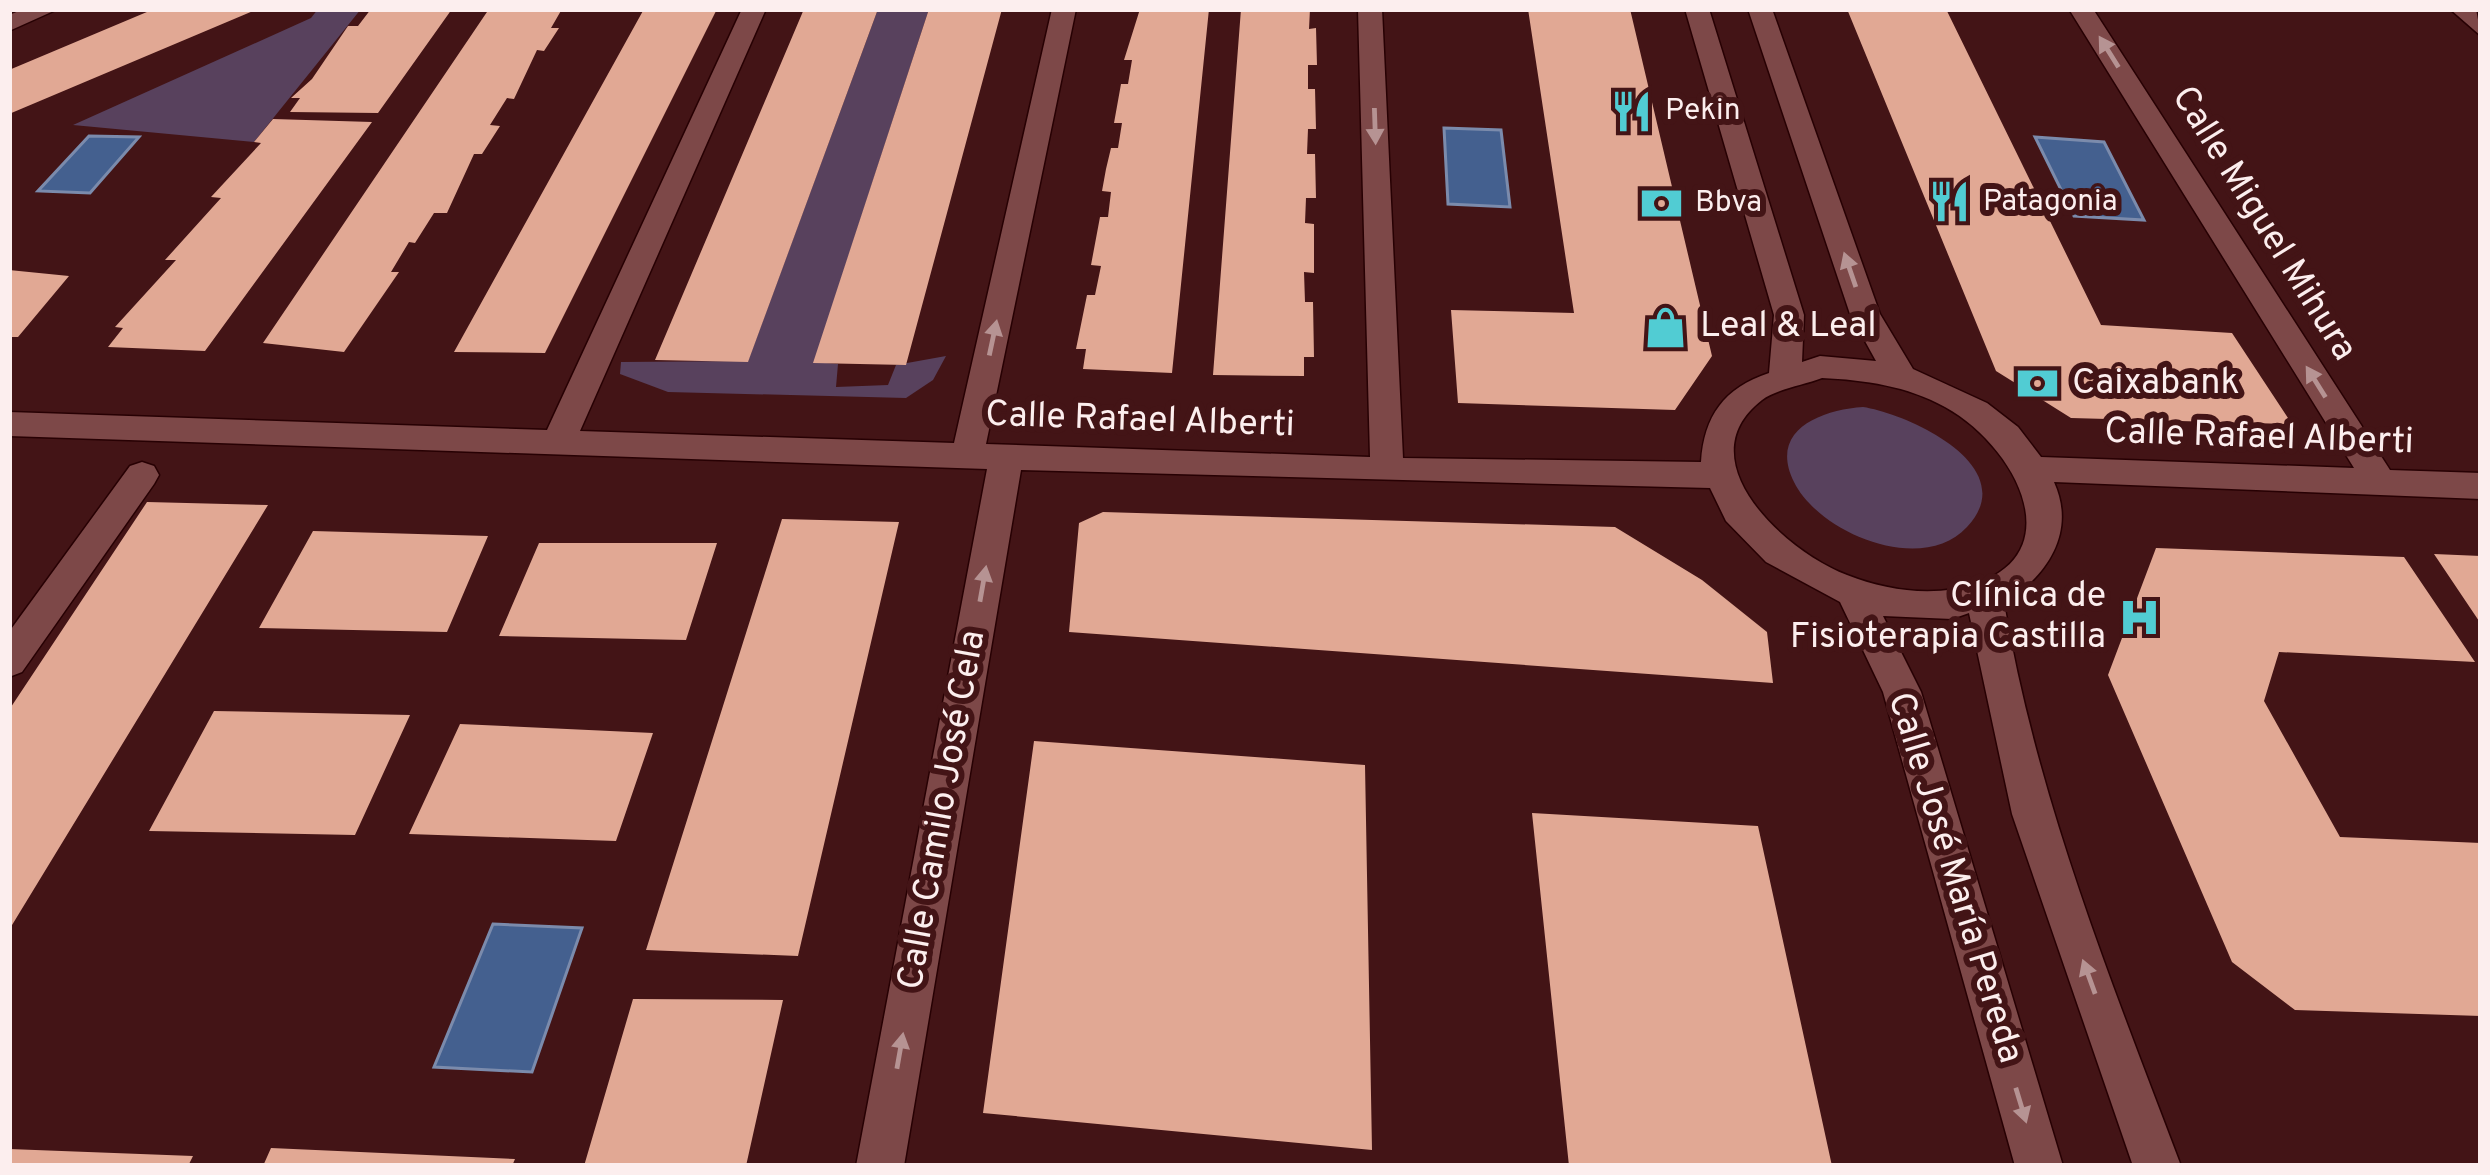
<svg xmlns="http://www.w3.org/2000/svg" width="2490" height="1175" viewBox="0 0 2490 1175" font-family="Overpass,sans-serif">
<rect width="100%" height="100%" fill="#431416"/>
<path fill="#58415d" d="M318 9H361L254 142 73 125 311 18Z
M878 9H929L814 362 838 364 836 387 888 385 896 365 946 356 933 380 906 398 668 392 620 374 621 362 748 361Z
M1863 407C1908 414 2024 466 1967 527 1922 576 1819 533 1794 482 1768 430 1821 410 1863 407Z"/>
<path fill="#44608f" stroke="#7b8bac" stroke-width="3" d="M1444 128 1501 130 1510 207 1448 204Z
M89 136 139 137 90 193 38 191Z
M2035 137 2104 142 2144 220 2074 216Z
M493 924 582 928 532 1072 434 1067Z"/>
<path fill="#e1a894" d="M154 9H258L9 114V70Z
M371 9H452L378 113 290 112 300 98H291L312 79 348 26H358Z
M489 9H562L551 28H559L544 51 537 50 514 99 507 98 490 125 500 126 482 154H474L447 213H434L415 243 409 242 391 272H399L344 352 263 343Z
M644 9H717L545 353 454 352Z
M804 9H878L748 362 655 360Z
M929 9H1002L906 365 813 363Z
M1140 9H1209L1172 373 1083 369 1086 349H1076L1087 295H1095L1101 266 1091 265 1100 217H1108L1111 192 1102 191 1106 169 1111 148H1118L1122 123H1114L1121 84H1128L1132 60H1124Z
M1241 9H1310L1309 29 1316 28 1317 65H1308V89H1315L1316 129H1308L1307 154H1315L1316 198H1306L1305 223 1314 224V273L1304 272 1305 302H1313L1314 357H1304V376L1213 375Z
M1528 9H1630L1712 356 1675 410 1458 403 1451 310 1574 313Z
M1847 9H1946L2101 325 2232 333 2292 424 2071 418 1996 371Z
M273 119 372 122 205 351 108 347 123 328 115 327 176 260H165L221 198 211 197 261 143 254 142Z
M9 270 69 276 18 337H9Z
M147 502 268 505 9 930V710Z
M1103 512 1615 527 1702 580 1767 632 1773 683 1069 632 1079 523Z
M782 519 899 522 798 956 646 950Z
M313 531 488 536 447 632 259 628Z
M539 543H717L686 640 499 636Z
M2156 548 2404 557 2475 662 2279 652 2264 701 2340 837 2481 843V1016L2295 1010 2232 962 2108 675Z
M2434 554 2481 556V624Z
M214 711 410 715 355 835 149 831Z
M460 724 653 733 616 841 409 834Z
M1034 741 1365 765 1372 1150 983 1113Z
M1532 813 1758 826 1832 1166H1569Z
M633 999 783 1000 746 1166H584Z
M271 1148 515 1159 512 1166H263Z
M9 1149 193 1156 188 1166H9Z"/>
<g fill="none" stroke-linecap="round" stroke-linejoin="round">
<defs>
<path id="street" d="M24 9H58L9 31V15Z
M742 9H766L580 431 954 443 1052 9H1076L986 444 1370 457 1358 9H1382L1403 458 1701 462C1704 416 1724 388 1769 373L1774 315 1685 9H1709L1804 315 1802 362 1820 356 1876 361 1850 314 1748 9H1772L1880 314 1913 369 1987 403 2018 427 2041 457 2354 468 2069 9H2093L2390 470 2481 473V499L2054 482C2077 533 2046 577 2004 603 2037 799 2111 981 2181 1166H2133L2012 814 1969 613 1952 619 1883 616 1921 692 2063 1166H2015L1883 692 1840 602 1766 562 1726 521 1710 488 1021 470 904 1166H856L987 469 9 436V412L547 430ZM1822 378C1865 380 1907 386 1945 407 2021 449 2078 567 1954 589 1919 595 1880 588 1847 575 1786 552 1684 460 1762 400 1777 389 1804 385 1822 378Z
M2450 9H2476L2481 36Z
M142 462 154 466 159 475 154 484 22 672 9 677V632L130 466Z"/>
</defs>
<use href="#street" stroke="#270003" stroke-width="3"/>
<use href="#street" fill="#7d4848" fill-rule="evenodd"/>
</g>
<defs><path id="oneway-solid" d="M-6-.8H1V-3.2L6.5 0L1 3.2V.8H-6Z" transform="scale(3)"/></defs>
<g fill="#b69393">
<use href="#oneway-solid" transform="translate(2109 52) rotate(-122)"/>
<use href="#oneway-solid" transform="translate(1375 126) rotate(88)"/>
<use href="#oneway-solid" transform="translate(1850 270) rotate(-109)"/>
<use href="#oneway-solid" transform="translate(993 338) rotate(-78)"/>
<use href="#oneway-solid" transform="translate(2316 382) rotate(-122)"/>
<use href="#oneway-solid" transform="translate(983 584) rotate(-80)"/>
<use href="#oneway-solid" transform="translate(2089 977) rotate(-110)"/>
<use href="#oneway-solid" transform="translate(900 1051) rotate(-80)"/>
<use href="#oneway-solid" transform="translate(2021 1105) rotate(73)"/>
</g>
<defs>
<symbol id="restaurant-bare" viewBox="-9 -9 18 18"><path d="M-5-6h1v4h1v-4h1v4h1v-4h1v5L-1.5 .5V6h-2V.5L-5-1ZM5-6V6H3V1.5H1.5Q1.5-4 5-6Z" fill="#51ccd3" stroke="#431416" stroke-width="2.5" paint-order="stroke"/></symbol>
<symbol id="bank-bare" viewBox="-9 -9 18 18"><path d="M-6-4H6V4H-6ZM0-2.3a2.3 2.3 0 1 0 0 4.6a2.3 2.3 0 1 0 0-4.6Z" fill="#51ccd3" stroke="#431416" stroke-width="2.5" paint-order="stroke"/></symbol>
<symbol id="shop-bare" viewBox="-9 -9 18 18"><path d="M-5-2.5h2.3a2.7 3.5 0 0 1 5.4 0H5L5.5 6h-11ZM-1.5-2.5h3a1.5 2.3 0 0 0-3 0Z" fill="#51ccd3" stroke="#431416" stroke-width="2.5" paint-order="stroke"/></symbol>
<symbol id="hospital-bare" viewBox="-9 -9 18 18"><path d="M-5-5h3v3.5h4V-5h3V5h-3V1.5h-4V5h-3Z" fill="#51ccd3" stroke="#431416" stroke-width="2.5" paint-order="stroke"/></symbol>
</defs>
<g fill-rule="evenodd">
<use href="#restaurant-bare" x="1602" y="82" width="59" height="59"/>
<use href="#restaurant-bare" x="1920" y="172" width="59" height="59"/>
<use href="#bank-bare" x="1632" y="174" width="59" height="59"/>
<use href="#shop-bare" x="1636" y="298" width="59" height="59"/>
<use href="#bank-bare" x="2008" y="354" width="59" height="59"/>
<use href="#hospital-bare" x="2110" y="588" width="59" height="59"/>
</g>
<g text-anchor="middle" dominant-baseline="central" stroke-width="12" stroke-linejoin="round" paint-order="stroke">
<g font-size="30" fill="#fceeee" stroke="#431416" text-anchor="start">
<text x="1665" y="111">Pekin</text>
<text x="1983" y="202">Patagonia</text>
<text x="1695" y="203">Bbva</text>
</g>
<g font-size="36" fill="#fceeee" stroke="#431416">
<text transform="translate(2263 224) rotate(58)">Calle Miguel Mihura</text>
<text transform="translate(1140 421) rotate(2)">Calle Rafael Alberti</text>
<text transform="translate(2259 438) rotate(2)">Calle Rafael Alberti</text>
<text transform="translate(943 810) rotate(-80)">Calle Camilo José Cela</text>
<text transform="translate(1954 878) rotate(73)">Calle José María Pereda</text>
</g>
<g font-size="36" fill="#fceeee" stroke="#431416" text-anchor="start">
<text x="1700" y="327">Leal &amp; Leal</text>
<text x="2072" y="384">Caixabank</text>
<text x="2106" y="597" text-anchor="end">Clínica de<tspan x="2106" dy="41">Fisioterapia Castilla</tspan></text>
</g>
</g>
<rect width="2490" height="1175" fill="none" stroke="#fceeee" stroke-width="24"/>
</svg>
